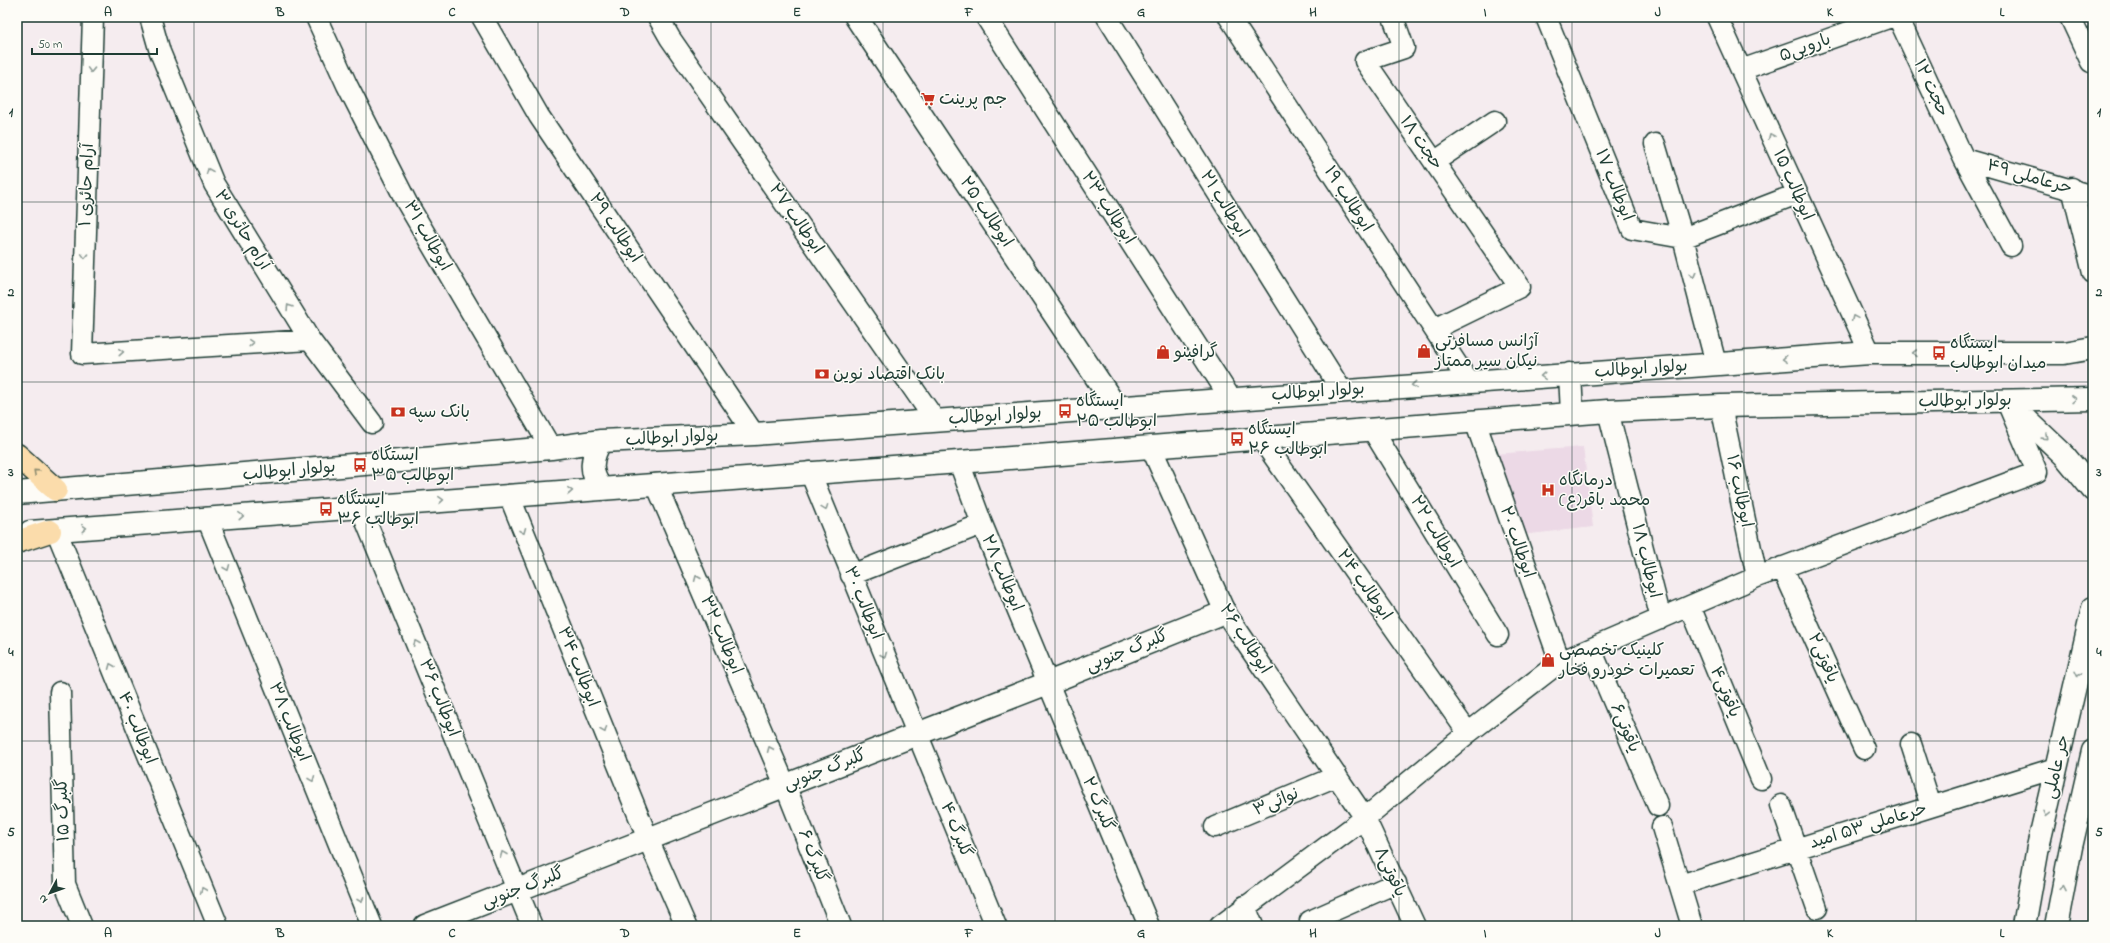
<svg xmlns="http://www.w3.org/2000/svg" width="2110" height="943" viewBox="0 0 2110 943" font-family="'Indie Flower','Playpen Sans Arabic',sans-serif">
<rect width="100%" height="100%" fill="#f5ecef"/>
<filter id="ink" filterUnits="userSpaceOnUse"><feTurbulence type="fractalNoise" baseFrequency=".025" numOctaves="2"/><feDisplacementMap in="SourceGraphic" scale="8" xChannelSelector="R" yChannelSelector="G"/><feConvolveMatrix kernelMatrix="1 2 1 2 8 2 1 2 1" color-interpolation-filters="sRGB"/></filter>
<g filter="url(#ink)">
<path fill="#ecd9e6" d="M1583 447 1593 527 1521 535 1495 454Z"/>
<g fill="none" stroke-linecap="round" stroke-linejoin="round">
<defs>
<path id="street" d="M93 17 82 354 310 340
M150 17 160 52 214 184 310 340 372 423
M316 17 347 85 407 203 551 448
M482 17 539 116 754 434
M658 17 670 38 935 420
M986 17 1231 399
M1107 17 1342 391
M1229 17 1468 381
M1393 17 1404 48 1365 61 1520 287 1434 329
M1546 17 1632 229 1683 238
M1717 17 1870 353
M1898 17 1964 159 2011 246
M2070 17 2091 62
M1741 70 1891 17
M1655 144 1683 238 1716 364
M1964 159 2093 196
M1434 162 1495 121
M2072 188 2093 273
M1683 238 1797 194
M1721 406 1757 577
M1608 411 1661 619
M1475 421 1560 662
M1372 429 1498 635
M1260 437 1468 733
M1151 447 1225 612 1365 818 1415 926
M959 462 982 524 1149 926
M810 472 996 926
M656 484 785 785 841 926
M509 495 648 839 686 926
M360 507 532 926
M207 518 372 926
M56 530 218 926
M1782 567 1864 749
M851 575 982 524
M1690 606 1761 779
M1591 649 1658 806
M60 692 65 884 82 926
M1911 744 1931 806
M1781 805 1817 908
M1215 827 1337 776
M1662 827 1692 926
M1680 885 2049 770H2056
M1245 906 1253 926
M1310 921 1396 883
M1220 926 1365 818 1468 733 1560 662 1757 577 2037 472 2007 402"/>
<path id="secondary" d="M856 17 1116 407
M1570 374 1572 413
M2007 401 2064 455 2093 490
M601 441C591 458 589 472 601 488
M17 493 400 461 551 448 601 441 754 434 1870 353H2064L2093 348
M30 532 959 462 1608 411 1721 406 2093 399
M425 926 1048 683 1225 612
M2024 926 2038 847 2093 608
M2056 926 2071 847 2093 751"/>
<path id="primary" d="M17 455 56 490
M17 542 50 531"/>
</defs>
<use href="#street" stroke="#1f3d34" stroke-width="23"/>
<use href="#secondary" stroke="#1f3d34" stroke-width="25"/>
<use href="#primary" stroke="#1f3d34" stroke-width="25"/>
<use href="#street" stroke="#fdfcf7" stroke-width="20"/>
<use href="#secondary" stroke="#fdfcf7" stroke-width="22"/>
<use href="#primary" stroke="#fbdcab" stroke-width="22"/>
</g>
<defs><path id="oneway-chevron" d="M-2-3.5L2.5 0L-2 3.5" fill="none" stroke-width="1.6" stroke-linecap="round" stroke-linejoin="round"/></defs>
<g stroke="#8e9c96">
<use href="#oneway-chevron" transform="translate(91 70) rotate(92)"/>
<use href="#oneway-chevron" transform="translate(1771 136) rotate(-114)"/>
<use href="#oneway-chevron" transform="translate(209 171) rotate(-112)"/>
<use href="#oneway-chevron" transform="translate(85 256) rotate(92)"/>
<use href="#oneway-chevron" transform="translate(1693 275) rotate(75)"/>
<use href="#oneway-chevron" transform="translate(289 307) rotate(-122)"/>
<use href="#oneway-chevron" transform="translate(1854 318) rotate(-114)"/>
<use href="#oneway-chevron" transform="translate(251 343) rotate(-4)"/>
<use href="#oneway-chevron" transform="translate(121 352) rotate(-4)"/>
<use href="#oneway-chevron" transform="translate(1915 353) rotate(-180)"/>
<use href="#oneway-chevron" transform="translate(1785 359) rotate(176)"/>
<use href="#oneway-chevron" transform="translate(1543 376) rotate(176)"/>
<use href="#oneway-chevron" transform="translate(1414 385) rotate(176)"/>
<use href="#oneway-chevron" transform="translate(2074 399) rotate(-1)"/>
<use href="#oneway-chevron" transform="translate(2045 437) rotate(44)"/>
<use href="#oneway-chevron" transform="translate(570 491) rotate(-4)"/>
<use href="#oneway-chevron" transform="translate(441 500) rotate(-4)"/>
<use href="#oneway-chevron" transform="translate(825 508) rotate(69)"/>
<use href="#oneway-chevron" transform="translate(241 516) rotate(-4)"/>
<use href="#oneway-chevron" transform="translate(84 528) rotate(-4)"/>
<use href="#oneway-chevron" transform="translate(523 531) rotate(68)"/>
<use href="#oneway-chevron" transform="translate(227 568) rotate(68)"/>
<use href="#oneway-chevron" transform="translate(697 578) rotate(-113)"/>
<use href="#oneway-chevron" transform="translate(416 643) rotate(-112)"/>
<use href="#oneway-chevron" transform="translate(884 655) rotate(68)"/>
<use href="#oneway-chevron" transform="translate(111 666) rotate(-112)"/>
<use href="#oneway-chevron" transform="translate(2078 674) rotate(103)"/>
<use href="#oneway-chevron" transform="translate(604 730) rotate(68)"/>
<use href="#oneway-chevron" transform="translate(770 749) rotate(-113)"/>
<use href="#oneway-chevron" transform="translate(312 779) rotate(68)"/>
<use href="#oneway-chevron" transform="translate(2046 814) rotate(103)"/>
<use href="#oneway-chevron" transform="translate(503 854) rotate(-112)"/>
<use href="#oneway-chevron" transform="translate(2063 888) rotate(-79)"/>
<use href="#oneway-chevron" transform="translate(203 890) rotate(-112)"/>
<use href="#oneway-chevron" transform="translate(361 900) rotate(68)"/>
</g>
<use stroke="#8d8c70" href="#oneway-chevron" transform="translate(36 472) rotate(-138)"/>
</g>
<path fill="none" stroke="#1f3d34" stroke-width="1" stroke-opacity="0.55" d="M194 17V926M366 17V926M538 17V926M711 17V926M883 17V926M1055 17V926M1227 17V926M1399 17V926M1572 17V926M1744 17V926M1916 17V926M17 202H2093M17 382H2093M17 561H2093M17 741H2093"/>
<defs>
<symbol id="supermarket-bare" viewBox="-9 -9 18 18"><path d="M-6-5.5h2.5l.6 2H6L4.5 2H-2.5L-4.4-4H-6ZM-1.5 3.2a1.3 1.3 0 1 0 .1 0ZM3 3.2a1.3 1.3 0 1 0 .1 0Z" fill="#c8321e" stroke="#fdfcf7" stroke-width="2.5" paint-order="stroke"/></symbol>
<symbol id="shop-bare" viewBox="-9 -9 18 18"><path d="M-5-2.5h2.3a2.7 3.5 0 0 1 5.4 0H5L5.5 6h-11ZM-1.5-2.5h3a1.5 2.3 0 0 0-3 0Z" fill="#c8321e" stroke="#fdfcf7" stroke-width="2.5" paint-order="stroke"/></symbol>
<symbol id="bus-bare" viewBox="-9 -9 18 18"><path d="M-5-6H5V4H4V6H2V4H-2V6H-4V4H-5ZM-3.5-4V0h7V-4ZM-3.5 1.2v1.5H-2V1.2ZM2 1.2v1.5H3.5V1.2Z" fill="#c8321e" stroke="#fdfcf7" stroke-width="2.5" paint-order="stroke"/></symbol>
<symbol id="bank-bare" viewBox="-9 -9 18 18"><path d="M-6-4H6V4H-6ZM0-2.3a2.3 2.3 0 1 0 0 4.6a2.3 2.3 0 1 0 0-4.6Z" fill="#c8321e" stroke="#fdfcf7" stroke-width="2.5" paint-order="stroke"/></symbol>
<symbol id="hospital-bare" viewBox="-9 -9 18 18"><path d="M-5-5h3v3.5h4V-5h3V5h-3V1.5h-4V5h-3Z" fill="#c8321e" stroke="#fdfcf7" stroke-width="2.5" paint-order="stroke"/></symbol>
</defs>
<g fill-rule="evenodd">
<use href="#supermarket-bare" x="918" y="89" width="20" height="20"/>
<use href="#shop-bare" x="1414" y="341" width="20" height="20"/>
<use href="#shop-bare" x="1153" y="342" width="20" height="20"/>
<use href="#bus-bare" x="1929" y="343" width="20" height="20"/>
<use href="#bank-bare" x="812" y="364" width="20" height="20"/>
<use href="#bus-bare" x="1055" y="401" width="20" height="20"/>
<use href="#bank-bare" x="388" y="402" width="20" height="20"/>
<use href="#bus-bare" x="1227" y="429" width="20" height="20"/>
<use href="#bus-bare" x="350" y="455" width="20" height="20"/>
<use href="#hospital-bare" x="1538" y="480" width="20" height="20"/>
<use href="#bus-bare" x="316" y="499" width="20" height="20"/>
<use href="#shop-bare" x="1538" y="650" width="20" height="20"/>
</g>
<g text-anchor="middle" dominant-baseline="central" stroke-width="3" stroke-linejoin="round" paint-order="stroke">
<g font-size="17" fill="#1f3d34" stroke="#fdfcf7">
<text transform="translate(1805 48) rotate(-20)">بارویی۵</text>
<text transform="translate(1931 88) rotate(65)">حجت ۱۲</text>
<text transform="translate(1421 143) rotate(55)">حجت ۱۸</text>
<text transform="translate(2029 177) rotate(16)">حرعاملی ۴۹</text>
<text transform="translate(87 185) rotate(-88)">آرام حائری ۱</text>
<text transform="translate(1614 185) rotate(68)">ابوطالب ۱۷</text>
<text transform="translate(1793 185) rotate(66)">ابوطالب ۱۵</text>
<text transform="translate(1348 199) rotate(57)">ابوطالب ۱۹</text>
<text transform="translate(1224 204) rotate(58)">ابوطالب ۲۱</text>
<text transform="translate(1108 208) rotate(57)">ابوطالب ۲۳</text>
<text transform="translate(986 212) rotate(56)">ابوطالب ۲۵</text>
<text transform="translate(796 219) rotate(55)">ابوطالب ۲۷</text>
<text transform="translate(615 228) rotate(56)">ابوطالب ۲۹</text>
<text transform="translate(242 230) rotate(58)">آرام حائری ۳</text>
<text transform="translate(427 236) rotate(60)">ابوطالب ۳۱</text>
<text transform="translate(1641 369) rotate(-4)">بولوار ابوطالب</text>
<text transform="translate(1318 392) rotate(-4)">بولوار ابوطالب</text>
<text transform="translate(1965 401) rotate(-1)">بولوار ابوطالب</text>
<text transform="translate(995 416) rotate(-4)">بولوار ابوطالب</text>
<text transform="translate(672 438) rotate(-3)">بولوار ابوطالب</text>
<text transform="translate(289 471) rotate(-5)">بولوار ابوطالب</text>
<text transform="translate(1739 491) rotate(78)">ابوطالب ۱۶</text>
<text transform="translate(1435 532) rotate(59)">ابوطالب ۲۲</text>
<text transform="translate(1517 542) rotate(71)">ابوطالب ۲۰</text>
<text transform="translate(1646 561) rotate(76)">ابوطالب ۱۸</text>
<text transform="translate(1002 573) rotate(67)">ابوطالب ۲۸</text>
<text transform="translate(1364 585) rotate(55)">ابوطالب ۲۴</text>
<text transform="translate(863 603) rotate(68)">ابوطالب ۳۰</text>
<text transform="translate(721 635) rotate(67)">ابوطالب ۳۲</text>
<text transform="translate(1245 639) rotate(57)">ابوطالب ۲۶</text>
<text transform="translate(1127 651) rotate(-22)">گلبرگ جنوبی</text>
<text transform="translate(1823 658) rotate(66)">یاقوتی۲</text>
<text transform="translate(578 667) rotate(68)">ابوطالب ۳۴</text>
<text transform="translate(1725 692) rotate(67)">یاقوتی۴</text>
<text transform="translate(439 698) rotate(68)">ابوطالب ۳۶</text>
<text transform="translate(289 722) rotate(68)">ابوطالب ۳۸</text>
<text transform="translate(137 728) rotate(68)">ابوطالب ۴۰</text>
<text transform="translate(1625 728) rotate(67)">یاقوتی۶</text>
<text transform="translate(2057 767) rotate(-77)">حر عاملی</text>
<text transform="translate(825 770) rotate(-21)">گلبرگ جنوبی</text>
<text transform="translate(1276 802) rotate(-23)">نوائی۳</text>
<text transform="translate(1098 804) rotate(67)">گلبرگ ۲</text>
<text transform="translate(63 810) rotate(-92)">گلبرگ ۱۵</text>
<text transform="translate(1868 826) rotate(-17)">حرعاملی ۵۳ امید</text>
<text transform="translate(956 830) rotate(68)">گلبرگ ۴</text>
<text transform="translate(813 856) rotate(69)">گلبرگ ۶</text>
<text transform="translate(1390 872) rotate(65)">یاقوتی۸</text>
<text transform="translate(523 888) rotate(-21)">گلبرگ جنوبی</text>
</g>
<g font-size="17" fill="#1f3d34" stroke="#fdfcf7" text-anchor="start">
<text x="939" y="99">جم پرینت</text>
<text x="1435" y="341">آژانس مسافرتی<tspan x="1435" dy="20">نیکان سیر ممتاز</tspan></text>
<text x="1950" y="343">ایستگاه<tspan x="1950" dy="20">میدان ابوطالب</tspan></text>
<text x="1174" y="352">گرافینو</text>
<text x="833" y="374">بانک اقتصاد نوین</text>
<text x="1076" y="401">ایستگاه<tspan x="1076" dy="20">ابوطالب ۲۵</tspan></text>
<text x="409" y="412">بانک سپه</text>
<text x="1248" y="429">ایستگاه<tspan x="1248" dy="20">ابوطالب ۲۶</tspan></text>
<text x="371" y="455">ایستگاه<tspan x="371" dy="20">ابوطالب ۳۵</tspan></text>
<text x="1559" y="480">درمانگاه<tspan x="1559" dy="20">محمد باقر(ع)</tspan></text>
<text x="337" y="499">ایستگاه<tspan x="337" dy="20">ابوطالب ۳۶</tspan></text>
<text x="1559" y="650">کلینیک تخصصی<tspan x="1559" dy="20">تعمیرات خودرو فخار</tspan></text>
</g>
</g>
<rect width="2110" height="943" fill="none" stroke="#fdfcf7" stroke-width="44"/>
<g transform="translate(50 893) rotate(229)" stroke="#fdfcf7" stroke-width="3" paint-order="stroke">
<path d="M0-3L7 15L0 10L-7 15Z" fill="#1f3d34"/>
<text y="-6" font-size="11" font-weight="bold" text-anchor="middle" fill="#1f3d34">N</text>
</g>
<path d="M32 48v6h125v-6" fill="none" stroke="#1f3d34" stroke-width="2"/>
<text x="38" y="48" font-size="12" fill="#1f3d34" stroke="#fdfcf7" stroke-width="3" paint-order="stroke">50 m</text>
<rect x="22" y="22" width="2066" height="899" fill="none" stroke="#1f3d34" stroke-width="1.5"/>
<g font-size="13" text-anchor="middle" font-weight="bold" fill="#1f3d34">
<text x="108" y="16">A</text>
<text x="280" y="16">B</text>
<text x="452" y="16">C</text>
<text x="625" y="16">D</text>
<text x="797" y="16">E</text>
<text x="969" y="16">F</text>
<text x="1141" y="16">G</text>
<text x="1313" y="16">H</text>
<text x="1485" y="16">I</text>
<text x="1658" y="16">J</text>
<text x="1830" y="16">K</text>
<text x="2002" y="16">L</text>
<text x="11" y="116">1</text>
<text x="2099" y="116">1</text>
<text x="11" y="296">2</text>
<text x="2099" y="296">2</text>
<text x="11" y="476">3</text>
<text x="2099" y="476">3</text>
<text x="11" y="656">4</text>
<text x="2099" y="656">4</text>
<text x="11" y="836">5</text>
<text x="2099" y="836">5</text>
<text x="108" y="937">A</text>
<text x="280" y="937">B</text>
<text x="452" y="937">C</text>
<text x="625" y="937">D</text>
<text x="797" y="937">E</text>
<text x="969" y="937">F</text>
<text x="1141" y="937">G</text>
<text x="1313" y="937">H</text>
<text x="1485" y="937">I</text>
<text x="1658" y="937">J</text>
<text x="1830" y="937">K</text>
<text x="2002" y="937">L</text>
</g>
</svg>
